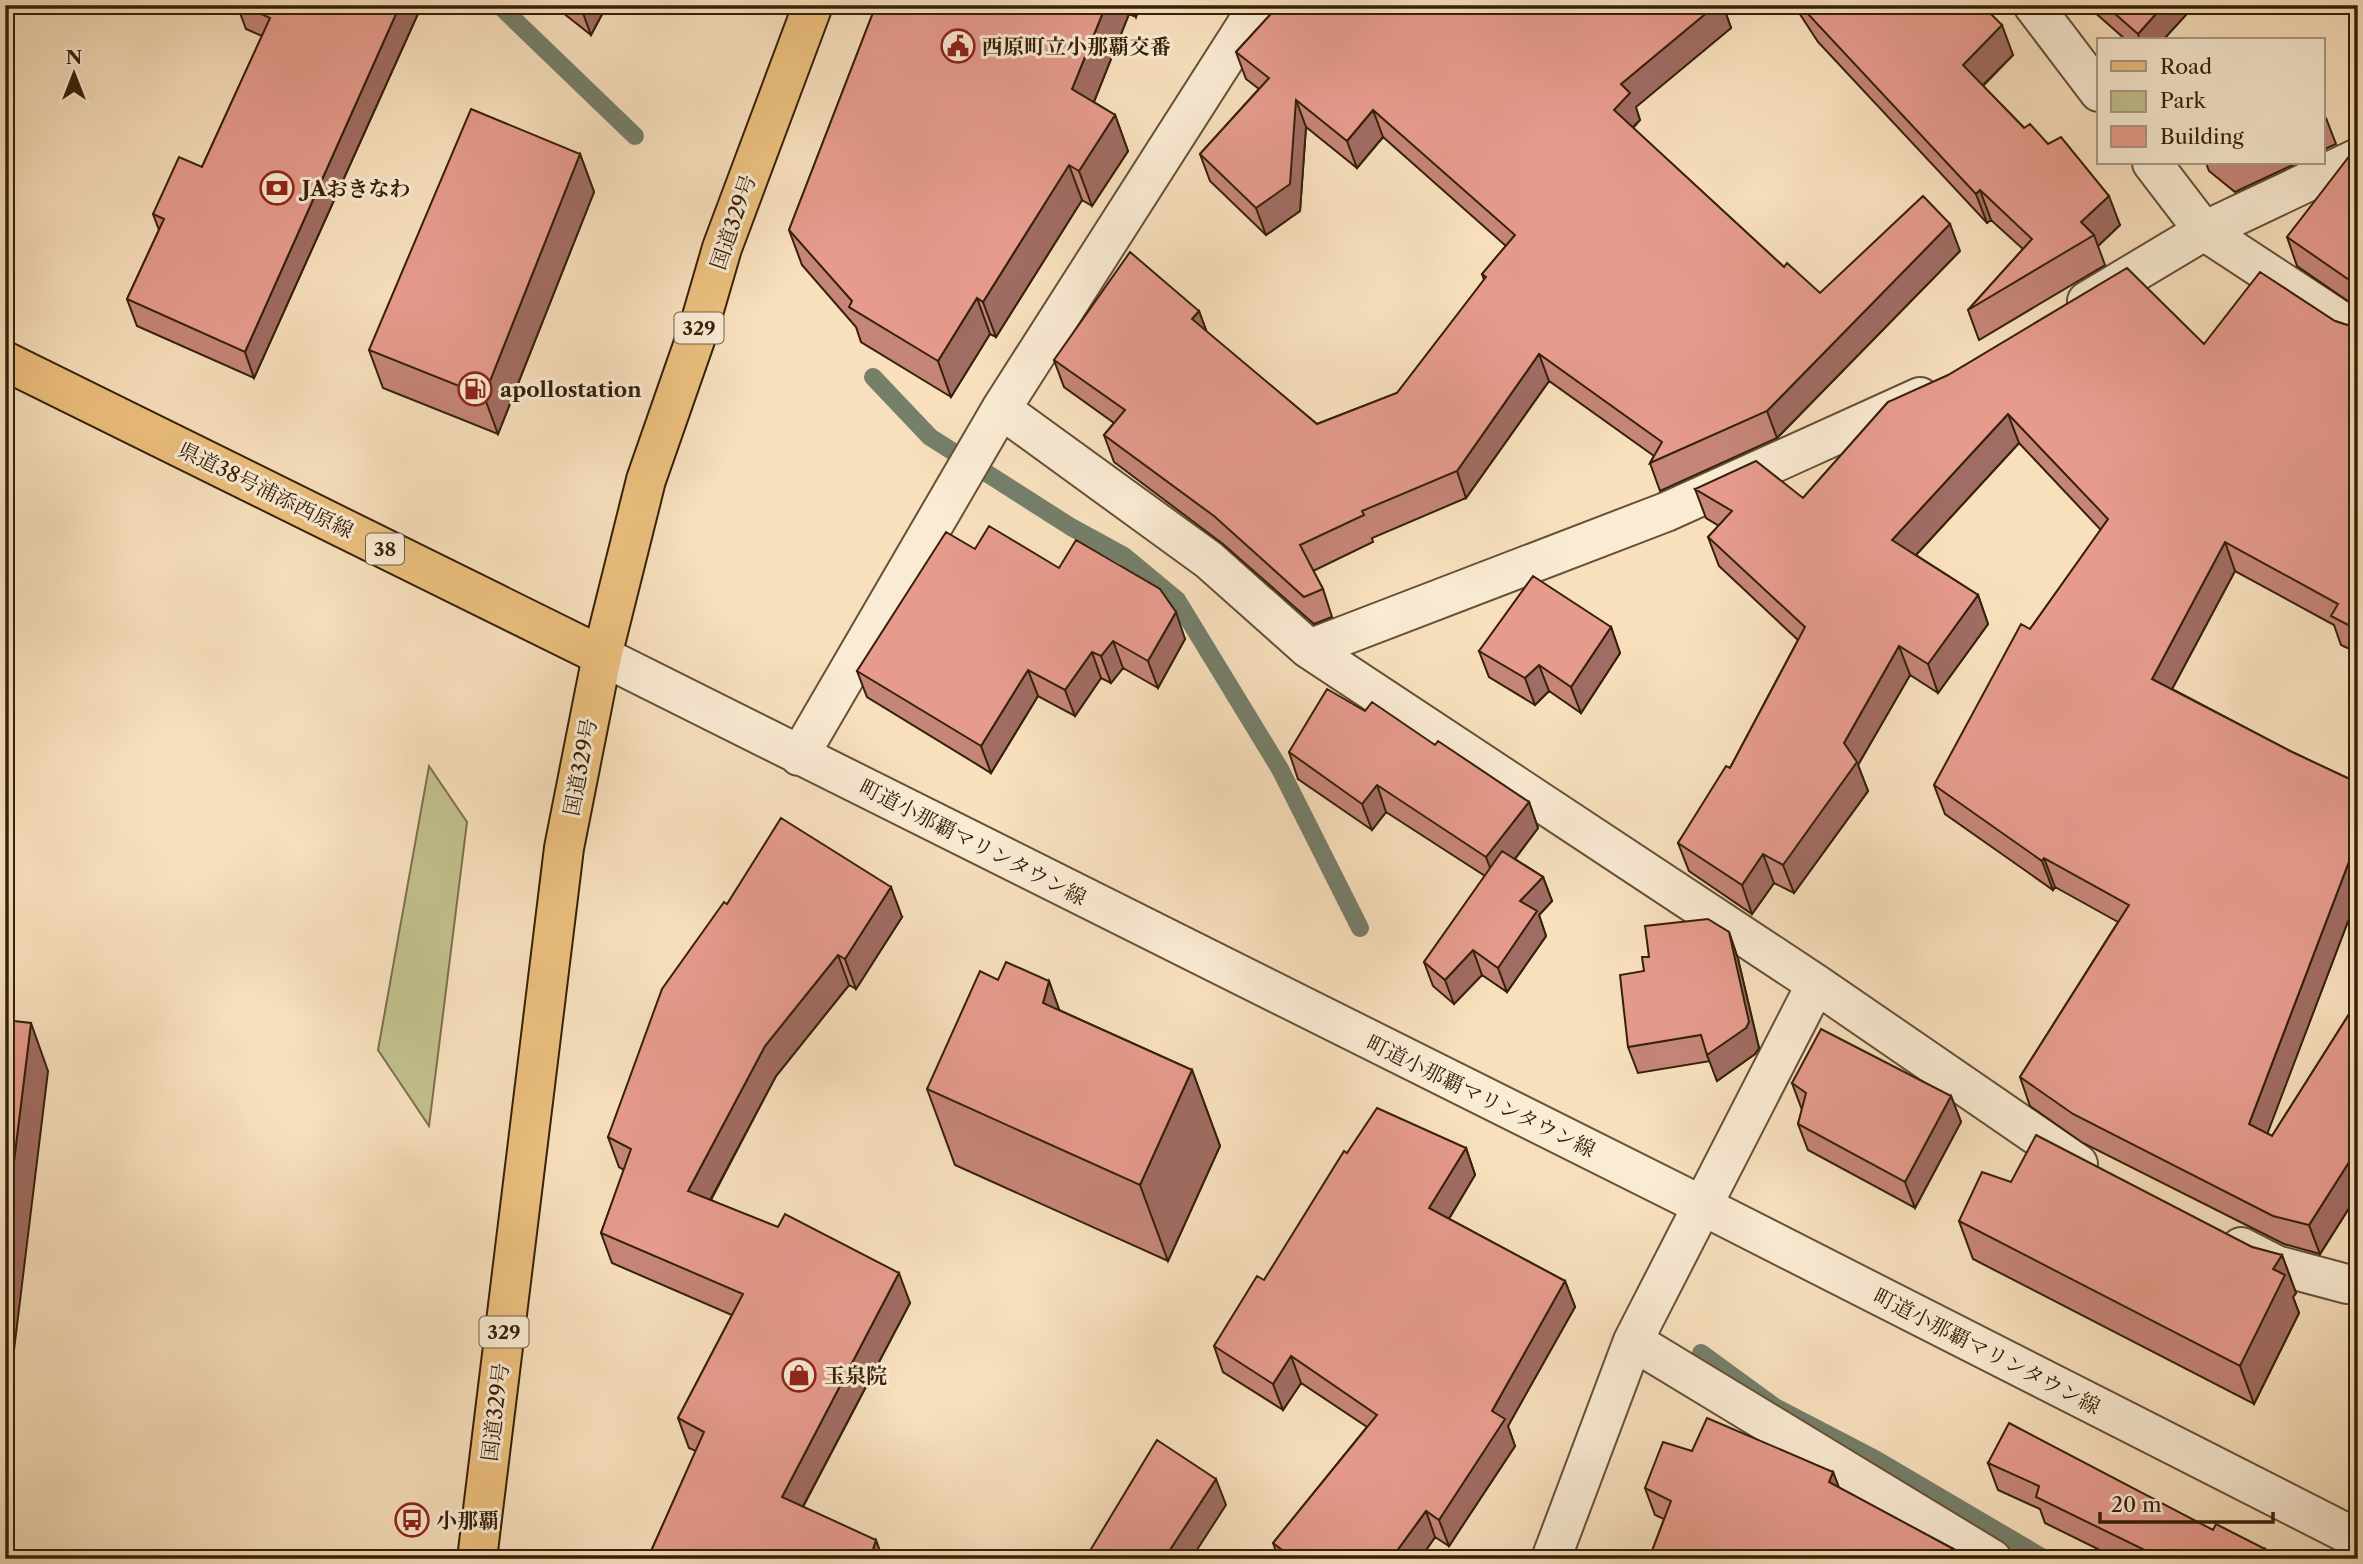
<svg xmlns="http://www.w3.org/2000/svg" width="2363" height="1564" viewBox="0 0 2363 1564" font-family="'Libre Caslon Text','Noto Serif JP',serif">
<rect width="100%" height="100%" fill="#f8e0bd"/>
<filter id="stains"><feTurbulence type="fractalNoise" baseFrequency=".00286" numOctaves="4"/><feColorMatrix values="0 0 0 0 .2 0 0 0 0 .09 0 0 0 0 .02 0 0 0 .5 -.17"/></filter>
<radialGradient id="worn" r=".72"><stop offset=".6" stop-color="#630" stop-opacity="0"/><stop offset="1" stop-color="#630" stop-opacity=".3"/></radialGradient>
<path fill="#c2c18e" stroke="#7c704c" stroke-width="2" d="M429 766 467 822 429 1126 378 1050Z"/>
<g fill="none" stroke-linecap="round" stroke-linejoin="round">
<path stroke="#757f6a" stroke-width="18" d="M499 5 635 136
M873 377 930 437 1071 527 1124 556 1177 600 1280 769 1360 928
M1701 1353 1775 1407 1875 1459 2045 1559"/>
<defs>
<path id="minor" d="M2033 5 2099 92
M2152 163 2204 231 2358 332
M2087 301 2204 231 2358 158
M1001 409 1209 560 1309 649 1816 984 2078 1164
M1309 649 1666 512 1920 397
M602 656 1703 1206 2358 1539
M799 756 1001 409 1259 5
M2241 1247 2276 1265 2347 1284H2358
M1633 1341 1992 1559
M1551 1559 1633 1341 1816 984"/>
<path id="major" d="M5 361 602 656"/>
<path id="highway" d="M477 1559 564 848 602 656 646 480 697 334 722 248 813 5"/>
</defs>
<use href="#minor" stroke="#665036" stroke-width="42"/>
<use href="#major" stroke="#352009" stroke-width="42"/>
<use href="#highway" stroke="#352009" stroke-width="42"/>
<use href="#minor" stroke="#faebd4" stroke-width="38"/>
<use href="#major" stroke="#ecc07e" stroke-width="38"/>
<use href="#highway" stroke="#ecc07e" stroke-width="38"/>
</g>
<path fill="#c68579" stroke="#352009" stroke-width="2" d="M237 5H420L421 7 254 378 137 326 127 299 159 230 153 214 202 167 262 36 246 29Z
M553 5H607L591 35Z
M876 5H1140L1136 17 1129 14 1094 102 1115 115 1128 151 1092 206 1082 200 996 337 990 334 951 397 861 342 856 327 802 265 789 230Z
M1279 5H1723L1731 28 1635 107 1640 120 1633 128 1784 267 1820 293 1960 251 1777 438 1660 491 1650 463 1654 456 1549 381 1466 498 1372 538 1373 542 1313 571 1323 589 1332 617 1314 624 1223 544 1114 462 1104 435 1114 423 1064 387 1054 360 1199 311 1207 333 1317 424 1397 393 1484 280 1482 274 1506 246 1383 137 1357 168 1306 127 1300 211 1266 235 1210 181 1200 154 1259 89 1246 79 1236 52Z
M1794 5H1982L2013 55 1983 86 2120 225 2098 246 2105 265 1979 340 1968 310 2023 249 1991 220 1987 223 1818 42Z
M2077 5H2195L2163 40H2126L2092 10 2079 7Z
M2345 5H2358V31L2353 26Z
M2323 115 2326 118 2336 144 2323 150Z
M2358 148V308L2297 266 2287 237Z
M580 154 594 192 498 434 383 388 369 350Z
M2206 163H2297L2235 192 2209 171Z
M2335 321 2347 325 2358 322V653L2341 645 2334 625 2235 571 2172 689 2290 751 2358 783V895L2267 1133 2272 1136 2358 1000V1194L2320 1254 2284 1244 2083 1143 2030 1106 2020 1077 2118 922 2055 887 2053 890 1945 814 1934 785 2030 629 2101 530 2019 443 1916 555 1978 595 1988 624 1938 693 1910 675 1858 765 1868 791 1794 893 1774 883 1752 914 1689 871 1678 843 1730 768 1798 640 1719 566 1708 537 1719 526 1706 518 1695 489 1803 498 1888 402 2204 344Z
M975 549 1059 568 1185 639 1158 688 1123 668 1111 683 1101 678 1075 716 1038 696 991 773 867 697 857 671Z
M1611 627 1620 653 1581 713 1549 691 1535 705 1489 677 1479 651Z
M1365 711 1435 745 1529 802 1538 828 1515 859 1543 877 1552 901 1539 915 1546 936 1507 992 1482 975 1454 1004 1433 986 1424 962 1485 876 1386 812 1372 830 1298 779 1289 752Z
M727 904 902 917 856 989 849 985 776 1076 711 1200 910 1303 803 1507 870 1559H648V1558L696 1451 689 1448 678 1418 732 1315 612 1263 601 1233 624 1170 619 1167 608 1137Z
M1729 932 1738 959 1759 1048 1755 1054 1717 1081 1710 1061 1638 1073 1628 1047 1644 971 1649 957Z
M998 980 1049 981 1059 1010 1192 1070 1220 1146 1168 1261 955 1165 927 1089Z
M1792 1083 1951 1096 1961 1122 1915 1208 1808 1150 1798 1124 1802 1110Z
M1466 1148 1475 1175 1449 1219 1565 1281 1575 1307 1508 1426 1515 1446 1449 1546 1435 1537 1420 1559H1279L1273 1543 1367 1427 1301 1383 1283 1410 1223 1372 1214 1346 1264 1280 1347 1153Z
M2011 1182 2282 1255 2296 1293 2293 1297 2299 1313 2254 1404 1973 1259 1959 1221Z
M1692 1451 1833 1472 1839 1488 1959 1552 1961 1559H1649L1664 1519 1655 1515 1645 1488Z
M1988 1463 2213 1530 2265 1549 2269 1558 2270 1559H2118L2045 1523 2040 1509 1998 1490Z"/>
<path fill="#a16c63" stroke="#352009" stroke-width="2" d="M400 5H420L421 7 254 378 245 352Z
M580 5H607L591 35Z
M1106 5H1126L1129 14 1085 124 1072 89Z
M1132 5H1140L1136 17Z
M1716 5H1723L1731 28 1636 107 1640 120 1623 137 1614 110 1621 84Z
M2164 5H2195L2163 40H2140L2138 34Z
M2002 25 2013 55 1973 95 1963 65Z
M1296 100 1306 127 1300 211 1266 235 1256 208Z
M1373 110 1383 137 1357 168 1347 141Z
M1115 115 1128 151 1092 206 1079 171Z
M580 154 594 192 498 434 484 396Z
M1069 165 1082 200 996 337 983 302Z
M1980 190 1991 220 1987 223 1976 194Z
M2109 196 2120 225 2098 246 2094 235 2081 222Z
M1950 224 1960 251 1777 438 1767 411Z
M977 298 990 334 951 397 938 361Z
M1199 311 1209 338 1192 319Z
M1539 354 1549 381 1466 498 1457 471Z
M2008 414 2019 443 1903 569 1892 540Z
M2225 542 2235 571 2162 708 2152 679Z
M1978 595 1988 624 1938 693 1928 664Z
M1176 612 1185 639 1158 688 1148 661Z
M1611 627 1620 653 1581 713 1571 687Z
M1113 641 1123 668 1111 683 1101 656Z
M1899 646 1910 675 1858 765 1868 791 1794 893 1783 865 1844 743Z
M1092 652 1101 678 1075 716 1065 690Z
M1539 665 1549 691 1535 705 1525 678Z
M1028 670 1038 696 991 773 981 746Z
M1377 785 1386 812 1372 830 1362 804Z
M1529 802 1538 828 1496 884 1486 857Z
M2358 838V895L2260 1153 2249 1124Z
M1763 854 1774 883 1752 914 1742 885Z
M2044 858 2055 887 2053 890 2042 861Z
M1543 877 1552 901 1539 915 1546 936 1507 992 1498 968 1520 901Z
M891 887 902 917 856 989 845 959Z
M1729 932 1738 959 1759 1048 1755 1054 1717 1081 1707 1055Z
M1473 950 1482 975 1454 1004 1445 980Z
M838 955 849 985 776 1076 699 1221 688 1191 765 1046Z
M1049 981 1076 1057 1043 1003Z
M31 1023 48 1071 5 1424V1234Z
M1192 1070 1220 1146 1168 1261 1140 1185Z
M1951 1096 1961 1122 1915 1208 1905 1182Z
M1466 1148 1475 1175 1439 1235 1429 1208Z
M2358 1148V1194L2320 1254 2309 1225Z
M2282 1255 2296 1293 2293 1297 2299 1313 2254 1404 2240 1366 2273 1269Z
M899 1273 910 1303 792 1527 782 1497Z
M1565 1281 1575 1307 1508 1426 1515 1446 1449 1546 1439 1520 1492 1411Z
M1291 1356 1301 1383 1283 1410 1273 1384Z
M1833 1472 1843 1498 1829 1482Z
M1216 1479 1226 1505 1191 1559H1164Z
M1426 1511 1435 1537 1420 1559H1391Z
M876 1540 883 1559H870Z
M2265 1549 2269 1559 2262 1555Z"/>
<path fill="#e69b8d" stroke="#352009" stroke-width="2" d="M242 5H400L245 352 127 299 164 219 153 214 179 157 202 167 270 18Z
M876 5H1106L1072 89 1115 115 1079 171 1069 165 983 302 977 298 938 361 849 307 852 301 789 230Z
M1279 5H1716L1621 84 1630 93 1614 110 1784 267 1787 263 1820 293 1923 196 1950 224 1767 411 1650 463 1662 442 1539 354 1457 471 1362 511 1364 515 1300 545 1323 589 1304 597 1214 516 1104 435 1125 410 1054 360 1130 252 1199 311 1192 319 1317 424 1397 393 1486 277 1482 274 1515 235 1373 110 1347 141 1296 100 1290 184 1256 208 1200 154 1269 78 1236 52Z
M1802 5H1982L2002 25 1963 65 2024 128 2030 124 2048 144 2061 137 2109 196 2081 222 2094 235 1968 310 2032 239 1980 190 1976 194 1807 13Z
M2105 5H2164L2138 34Z
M2349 5H2358V13Z
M471 109 580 154 484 396 369 350Z
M2358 148V286L2287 237 2354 150Z
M2127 268 2204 344 2260 272 2335 321 2347 325 2358 322V630L2331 616 2338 604 2225 542 2152 679 2290 751 2358 783V838L2249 1124 2272 1136 2358 1000V1148L2309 1225 2273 1216 2073 1114 2020 1077 2129 905 2044 858 2042 861 1934 785 2021 624 2030 629 2108 519 2008 414 1892 540 1978 595 1928 664 1899 646 1844 743 1857 762 1783 865 1763 854 1742 885 1678 843 1726 766 1730 768 1805 627 1708 537 1732 511 1695 489 1756 461 1803 498 1888 402 1948 375Z
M989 526 1059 568 1076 540 1160 589 1176 612 1148 661 1113 641 1101 656 1092 652 1065 690 1028 670 981 746 857 671 946 532 975 549Z
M1533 576 1611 627 1571 687 1539 665 1525 678 1479 651Z
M1327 689 1365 711 1372 702 1435 745 1438 741 1529 802 1486 857 1377 785 1362 804 1289 752Z
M781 818 891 887 845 959 838 955 765 1046 688 1191 778 1227 785 1214 899 1273 782 1497 876 1540 870 1559H651L648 1558 704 1432 678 1418 743 1294 601 1233 631 1149 608 1137 662 989 724 902 727 904Z
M1502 851 1543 877 1520 901 1537 911 1498 968 1473 950 1445 980 1424 962Z
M1708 919 1729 932 1749 1022 1746 1028 1707 1055 1701 1035 1628 1047 1620 975 1644 971 1642 957H1649L1645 926Z
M1006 962 1049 981 1043 1003 1192 1070 1140 1185 927 1089 980 971 998 980Z
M5 1020 31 1023 5 1234Z
M1821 1029 1951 1096 1905 1182 1798 1124 1806 1093 1792 1083Z
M1377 1108 1466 1148 1429 1208 1565 1281 1492 1411 1505 1419 1439 1520 1426 1511 1391 1559H1294L1273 1543 1377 1415 1291 1356 1273 1384 1214 1346 1257 1276 1264 1280 1344 1151 1347 1153Z
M2036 1135 2252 1247 2282 1255 2273 1269 2285 1275 2240 1366 1959 1221 1982 1172 2011 1182Z
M1707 1418 1833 1472 1829 1482 1959 1552 1955 1559H1649L1671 1501 1645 1488 1663 1442 1692 1451Z
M2009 1423 2213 1530 2216 1524 2265 1549 2262 1555 2270 1559H2163L2036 1497 2039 1486 1988 1463Z
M1157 1440 1216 1479 1164 1559H1085Z"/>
<defs>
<symbol id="civic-ring" viewBox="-11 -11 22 22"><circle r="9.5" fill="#faebd4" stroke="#8f2418" stroke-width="1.5"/><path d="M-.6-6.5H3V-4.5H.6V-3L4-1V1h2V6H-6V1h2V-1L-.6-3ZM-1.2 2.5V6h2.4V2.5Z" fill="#8f2418"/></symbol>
<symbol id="bank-ring" viewBox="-11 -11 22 22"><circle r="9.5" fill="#faebd4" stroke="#8f2418" stroke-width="1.5"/><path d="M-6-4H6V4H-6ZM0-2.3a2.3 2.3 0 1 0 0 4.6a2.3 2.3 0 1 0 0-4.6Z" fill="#8f2418"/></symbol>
<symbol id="fuel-ring" viewBox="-11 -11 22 22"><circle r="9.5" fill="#faebd4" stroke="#8f2418" stroke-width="1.5"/><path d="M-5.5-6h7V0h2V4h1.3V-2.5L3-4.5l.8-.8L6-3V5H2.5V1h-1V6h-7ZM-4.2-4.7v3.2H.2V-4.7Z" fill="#8f2418"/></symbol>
<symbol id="shop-ring" viewBox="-11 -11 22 22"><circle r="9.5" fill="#faebd4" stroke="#8f2418" stroke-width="1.5"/><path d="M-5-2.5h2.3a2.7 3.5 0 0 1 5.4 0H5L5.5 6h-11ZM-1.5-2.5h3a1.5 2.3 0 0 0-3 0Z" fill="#8f2418"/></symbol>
<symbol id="bus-ring" viewBox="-11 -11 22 22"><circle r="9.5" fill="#faebd4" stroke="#8f2418" stroke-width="1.5"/><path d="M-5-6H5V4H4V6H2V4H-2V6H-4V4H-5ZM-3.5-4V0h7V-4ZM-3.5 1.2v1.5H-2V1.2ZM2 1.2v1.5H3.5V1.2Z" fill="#8f2418"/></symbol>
</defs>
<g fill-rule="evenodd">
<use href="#civic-ring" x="939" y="27" width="38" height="38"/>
<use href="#bank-ring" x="258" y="169" width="38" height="38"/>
<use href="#fuel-ring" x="456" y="370" width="38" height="38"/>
<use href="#shop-ring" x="780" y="1356" width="38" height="38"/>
<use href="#bus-ring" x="393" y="1501" width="38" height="38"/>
</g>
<g text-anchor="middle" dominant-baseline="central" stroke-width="6" stroke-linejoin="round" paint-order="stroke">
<g fill="#faebd4" stroke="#705d46" stroke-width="2">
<rect x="674.5" y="312.5" width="49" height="31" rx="5"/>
<rect x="366" y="533.5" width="38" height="31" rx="5"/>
<rect x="479.5" y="1316.5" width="49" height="31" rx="5"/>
</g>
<g font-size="19" font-weight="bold" fill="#352009">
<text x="699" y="328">329</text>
<text x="385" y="549">38</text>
<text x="504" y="1332">329</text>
</g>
<g font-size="21" font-weight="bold" fill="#352009" stroke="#faebd4" text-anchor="start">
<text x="982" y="46">西原町立小那覇交番</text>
<text x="302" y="188">JAおきなわ</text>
<text x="500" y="389">apollostation</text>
<text x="824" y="1375">玉泉院</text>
<text x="436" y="1520">小那覇</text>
</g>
<g font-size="21" fill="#352009" stroke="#faebd4">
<text transform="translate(733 222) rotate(-71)">国道329号</text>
<text transform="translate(266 490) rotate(26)">県道38号浦添西原線</text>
<text transform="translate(580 767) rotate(-79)">国道329号</text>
<text transform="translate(973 842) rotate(27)">町道小那覇マリンタウン線</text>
<text transform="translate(1481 1096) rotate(26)">町道小那覇マリンタウン線</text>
<text transform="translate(1987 1351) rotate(27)">町道小那覇マリンタウン線</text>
<text transform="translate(495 1412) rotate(-83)">国道329号</text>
</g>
</g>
<rect width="2363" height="1564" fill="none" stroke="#f8e0bd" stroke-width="28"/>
<rect x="7" y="7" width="2349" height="1550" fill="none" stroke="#352009" stroke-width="3.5"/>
<rect x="14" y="14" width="2335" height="1536" fill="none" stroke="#352009" stroke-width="2"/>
<rect x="2097" y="38" width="228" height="126" fill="#faebd4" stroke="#ab9a83" stroke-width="2"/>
<rect x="2111" y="61" width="35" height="10" fill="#ecc07e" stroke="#ab9a83" stroke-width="2"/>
<text x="2160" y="74" font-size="21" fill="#352009">Road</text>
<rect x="2111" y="91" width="35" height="21" fill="#c2c18e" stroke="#ab9a83" stroke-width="2"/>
<text x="2160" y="108" font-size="21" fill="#352009">Park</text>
<rect x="2111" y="126" width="35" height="21" fill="#e69b8d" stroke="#ab9a83" stroke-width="2"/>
<text x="2160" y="144" font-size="21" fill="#352009">Building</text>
<g transform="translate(74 74)" stroke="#faebd4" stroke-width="5" paint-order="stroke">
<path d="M0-5L12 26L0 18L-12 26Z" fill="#352009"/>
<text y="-10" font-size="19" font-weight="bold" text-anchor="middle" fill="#352009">N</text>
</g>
<path d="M2100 1512v10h173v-10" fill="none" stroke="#352009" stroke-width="3.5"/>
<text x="2111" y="1512" font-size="21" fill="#352009" stroke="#faebd4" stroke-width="5" paint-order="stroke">20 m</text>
<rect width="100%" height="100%" filter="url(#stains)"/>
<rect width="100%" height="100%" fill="url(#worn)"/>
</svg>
